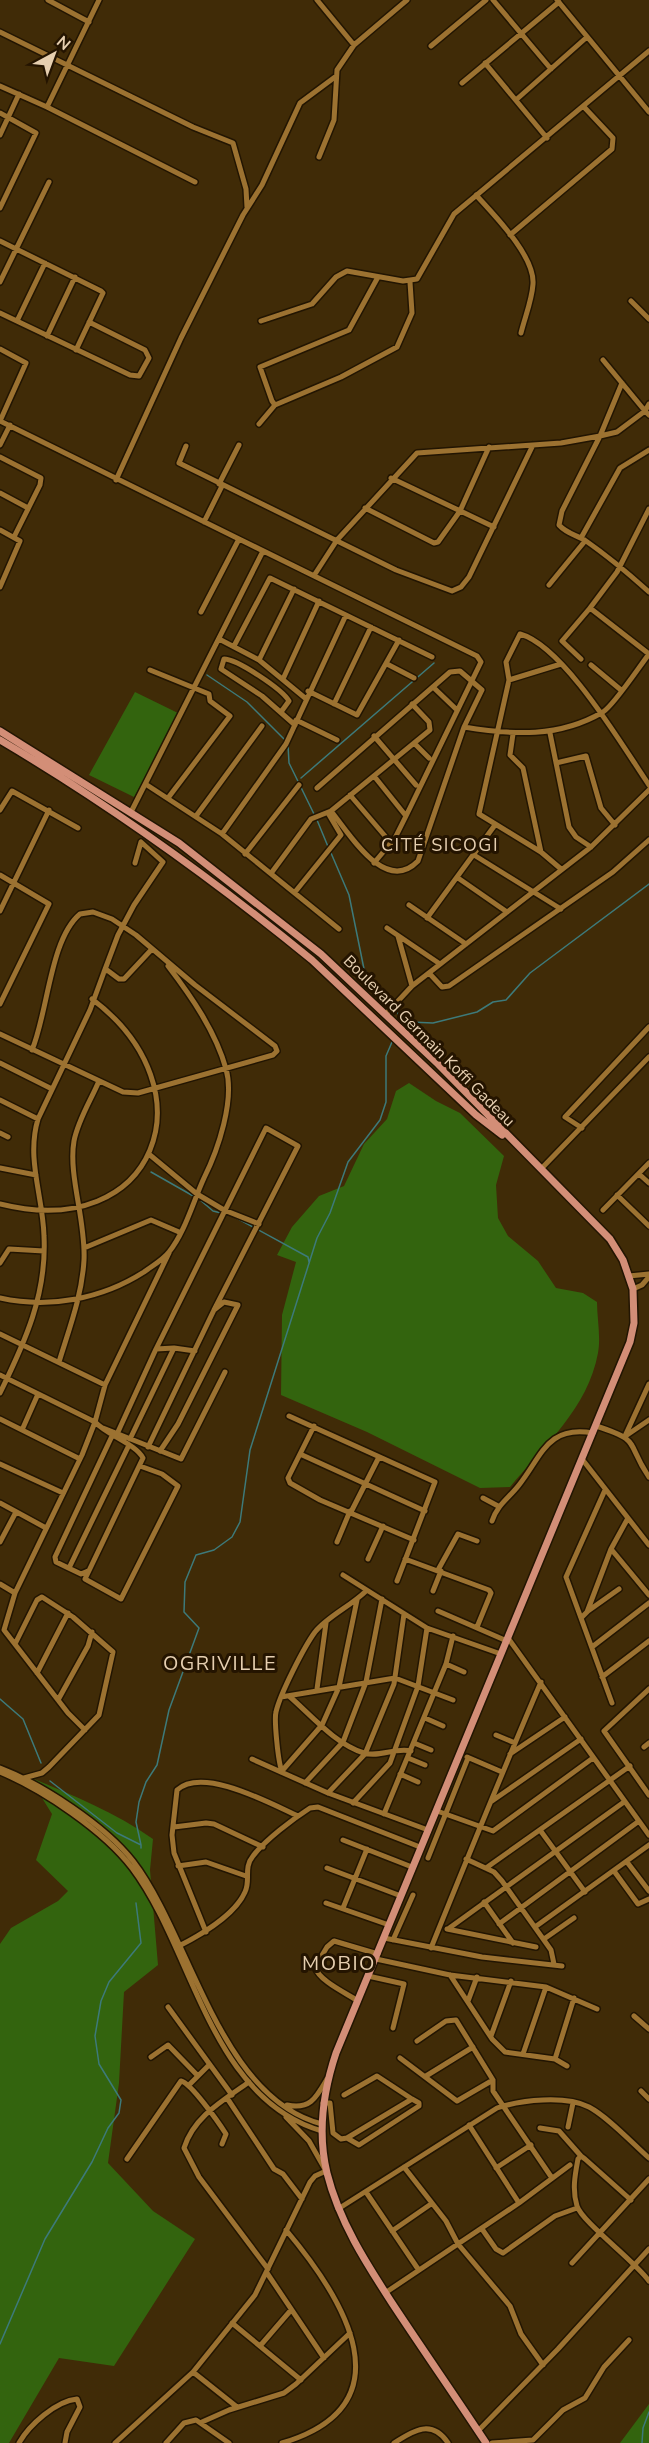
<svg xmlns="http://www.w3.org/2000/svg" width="649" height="2443" viewBox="0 0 649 2443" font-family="'Nunito Sans',sans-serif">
<rect width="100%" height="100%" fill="#402b07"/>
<path fill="#33640e" d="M135 692 180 714 134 797 89 775Z
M409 1083 436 1101 460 1113 504 1156 496 1185 498 1218 508 1236 538 1261 556 1288 583 1293 597 1302C597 1318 601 1337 598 1353 588 1408 544 1446 510 1487L480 1488 367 1432 281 1395 282 1315 296 1262 277 1255 292 1227 319 1196 344 1186 364 1144 387 1119 396 1091Z
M29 1777C72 1795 115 1812 153 1839L150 1870 158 1965 124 1992 119 2083 108 2163 153 2211 195 2239 114 2366 59 2358 9 2443H0V1944L11 1928 58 1901 68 1891 36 1860 52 1814Z
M649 2404V2443H620Z"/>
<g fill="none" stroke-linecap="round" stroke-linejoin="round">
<path stroke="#3d7a7a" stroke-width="1.5" d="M207 675 247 702 286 741
M288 745 289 763 315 816
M301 778 434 663
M317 820 329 849
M331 853 349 895 364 969 391 1004
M396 1009 403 1025 410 1022 433 1023 477 1012 493 1002 506 1000 530 973 649 884
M151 1172 195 1197
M199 1199 213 1211 233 1216 308 1257 309 1262
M0 1699 23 1719 41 1763
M50 1781 117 1833 141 1845V1848
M141 1845 136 1822 139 1802 146 1782 157 1765 169 1710 199 1628 184 1612 185 1582 196 1555 214 1550 232 1537 240 1522 250 1450 317 1238 330 1213 348 1162 380 1120 386 1102V1056L392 1042
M0 2344 45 2239 92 2162 108 2128 119 2113 121 2100 99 2064 95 2036 101 2001 109 1982 141 1943 136 1903
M642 2443 643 2428 649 2412"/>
<defs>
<path id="minor" d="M48 0 89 22
M317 0 354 45
M493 0 551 69
M557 0 649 112
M0 32 193 127 233 143 246 189 247 207
M431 46 486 0
M485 63 547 138
M462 83 559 2
M0 86 47 107 99 0
M517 99 587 37
M47 107 195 182
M0 113 36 133 0 208
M0 135 19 94
M319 157 334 120 337 70 354 45 407 0
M476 195C494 215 535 256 533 284 532 300 525 317 521 333
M510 235 612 149 613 138 584 107
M0 241 101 291 103 293 76 350
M0 282 49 182
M631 301 649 319
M0 313 130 375 139 376 149 358 145 350 89 322
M17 321 45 263
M261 321 312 304 336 277 347 271 403 281 417 279 454 214 649 51
M47 336 75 277
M0 349 26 363 0 421
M603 360 645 411 617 432 600 436 562 511 559 525C567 534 577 535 586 541 609 557 629 574 649 592
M649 404 645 411 649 415
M275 405 272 401 260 367 349 330 378 277
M0 421 239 539
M259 424 275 405 341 377 397 347 412 313 410 282
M0 445 10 425
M186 446 179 463 396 570 452 591 461 587 469 577 533 445
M0 457 41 478 40 485 14 537
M391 478 494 527
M116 480 181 338 243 215 262 185 300 103 335 77
M219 484 239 445
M0 493 28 508
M365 508 434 543 438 542 460 511 489 447
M649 509 617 572 590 608 649 654
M204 522 222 486
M0 530 20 541 0 587
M581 538 620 468 649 450
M315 574 337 540 417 453 561 443 600 436 622 383
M549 585 585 541
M201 612 239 539 477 656 481 662 406 816
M219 639 259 660 305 698
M234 646 270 578 432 657
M581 659 562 641 590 608
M259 660 294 589
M387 664 414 678
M591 665 621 690
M150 670 209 694 210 701 230 716 168 798
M283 679 319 601
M509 680 561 664
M433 687 457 710
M308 691 357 715 399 640
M334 704 371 627
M281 712 289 701C282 689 237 659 224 659L221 669 262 696 295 725
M296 720 337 740
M464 727C513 735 559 738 603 712 614 705 639 667 649 654
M550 733 569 827 576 837 591 847
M513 734 510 755 523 768 541 852
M374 736 416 785
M414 743 429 758
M556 763 586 756 601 808 615 825
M147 785 222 834 339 929
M317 788 450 672 460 671 482 690 464 727 418 861C385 895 350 834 331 811
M350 795 391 843
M0 810 12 791 78 828
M131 812 263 551
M196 816 262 726
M222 834 286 744 346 615
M245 854 299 785
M474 855 561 909
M374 863 395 838 406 816 374 776
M561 869 541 852 479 814 509 680 506 662 520 634C564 646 623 747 649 785
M272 872 311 819 331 811 430 730 429 722 412 704
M0 875 49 904 0 1004
M458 878 507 912
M295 892 341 835 328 813
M409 905 466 944
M0 911 49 810
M427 918 495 825
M387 928 440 964
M398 936 412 986
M104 972 118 935 134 905 163 862 141 842 135 863
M429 973 442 987 449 986 613 872 649 840
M385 1015 412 986 591 847 649 790
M0 1034 123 1092 138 1093 273 1055 277 1051 275 1046 195 985 136 935 112 919 93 912 80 914C50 939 48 1012 32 1050
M0 1063 52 1089
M0 1100 38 1119
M582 1128 565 1117 649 1027
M0 1133 8 1137
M150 1155 197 1194 224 1210 259 1224
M0 1168 36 1175
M541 1169 649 1057
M639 1174 649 1183
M617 1195 649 1226
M0 1204C156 1243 213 1090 92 999
M603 1210 649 1163
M84 1248 151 1220 179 1232
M0 1263 9 1249 44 1251
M629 1276 649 1274
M633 1289 642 1285 649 1277
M0 1298C49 1309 102 1299 144 1272 152 1266 163 1260 169 1252 185 1232 193 1202 204 1178 218 1150 235 1100 226 1069 216 1032 191 996 168 966
M0 1334 105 1385
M156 1349 266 1128 298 1146 214 1310
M59 1362C69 1329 82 1296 84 1260 86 1221 68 1175 74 1141 78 1120 91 1100 99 1081
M0 1375 95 1422 82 1455 15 1593 4 1630 68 1713 85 1730
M0 1393C25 1342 47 1294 44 1236 43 1196 26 1159 38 1119L90 1010 104 972 107 970 119 979H124L152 949
M38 1394 22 1430 80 1459
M289 1416 435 1482 397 1581
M0 1419 22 1430
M314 1426 288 1478 290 1483 320 1500 414 1540
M596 1426C643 1441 625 1442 649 1477
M103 1428 181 1459 225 1372
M117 1434 156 1349 174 1348
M627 1435 649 1420
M625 1436 649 1384
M130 1439 174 1348 195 1351
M148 1447 214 1310 224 1302 238 1305 178 1424 160 1451
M300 1454 425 1511
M582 1459 649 1545
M0 1464 63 1493
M140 1466 162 1474 178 1486 121 1599 85 1579 143 1458C136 1444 107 1435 95 1422L105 1385 169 1253
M605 1490 566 1577 612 1703
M483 1498 498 1506
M0 1503 46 1528
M351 1512 379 1457
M492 1521C497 1505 509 1498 519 1485 542 1456 547 1425 593 1433
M0 1542 16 1512
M337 1542 350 1511
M611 1549 649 1595
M368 1559 383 1526
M405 1559 489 1590 491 1593 477 1627
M69 1568 129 1445
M438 1570 458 1534 477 1541
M88 1571 81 1574 56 1562 55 1557 112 1436
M343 1575 427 1628 501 1654
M0 1584 15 1593
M433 1591 441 1571
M438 1611 507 1641
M588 1611 619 1589
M582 1617 587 1612 611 1549 628 1518
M508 1638 649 1835
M15 1644 37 1600 42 1597 73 1617 113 1652 99 1715 49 1767 42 1773 24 1778
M592 1647 649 1603
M446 1664 464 1672
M37 1673 68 1613
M602 1677 649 1641
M317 1689 326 1623
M649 1689 604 1731 649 1795
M289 1696C311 1715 335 1744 364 1753 379 1758 395 1747 411 1751
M281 1697 395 1678 453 1700
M58 1700 88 1646 92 1632
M425 1718 443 1726
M496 1735 515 1743
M414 1743 431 1750
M644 1747 649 1743
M510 1754 565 1717
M467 1757 502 1772
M408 1758 425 1765
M252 1759 328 1793 428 1830
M0 1768C42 1784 105 1825 133 1861 191 1936 219 2098 322 2124
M282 1771C278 1763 274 1719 276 1712 280 1694 304 1647 315 1632 328 1616 351 1606 366 1591
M0 1772C43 1790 104 1831 132 1868 194 1950 209 2098 322 2131
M281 1772 322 1725 339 1687 357 1600
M400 1774 418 1782
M305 1783 343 1742 366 1682 382 1599
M328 1793 365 1754 394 1684 404 1614
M492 1801 581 1739
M353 1803 390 1763 418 1686 427 1628
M437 1811 493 1831 593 1758
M384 1814 446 1664 453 1636
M174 1827 206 1823 214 1824 263 1847
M540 1830 585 1892
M343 1840 412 1867
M428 1858 468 1758
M466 1859 494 1872 502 1881 551 1950 554 1964
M627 1862 649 1891
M178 1866 206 1862 246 1876
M327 1868 401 1896
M486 1868 630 1766
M614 1871 638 1904 649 1899
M484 1902 513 1943
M326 1903 389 1925
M343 1908 367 1849
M499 1924 639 1821
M535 1927 649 1845
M447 1929 536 1947
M448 1929 624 1802
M206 1932 174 1853 172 1835 177 1790C203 1766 271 1804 298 1816
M384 1938 482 1957 562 1966
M544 1939 574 1918
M393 1940 413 1895
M177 1947C199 1936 235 1915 245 1892 251 1880 243 1868 253 1856 265 1840 293 1819 310 1808L318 1807 420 1847
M431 1948C467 1859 503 1770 541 1682
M376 1959 450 1975 546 1987 597 2009
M450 1975 492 2039 505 2052 555 2059 567 2066
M368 1976 404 1984 393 2028
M358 2001C346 1993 319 1981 315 1967L327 1947 334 1941 378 1954
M468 2001 477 1977
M168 2007 232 2095
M634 2016 649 2029
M491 2036 511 1981
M417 2041 446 2021 456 2020 493 2080V2091L552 2178
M523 2054 546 1987
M151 2057 168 2045 198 2076
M400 2058 457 2101 493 2080
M555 2059 574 1998
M426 2076 473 2047
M249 2082C224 2100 194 2116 184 2148L199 2177 268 2269
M189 2085 209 2065
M641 2091 649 2099
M227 2098 274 2169 283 2174 302 2199
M323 2103H330L333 2133 341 2139 347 2138 412 2099 377 2076 344 2095
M287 2105C310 2110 316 2098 327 2079
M469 2125 519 2203
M568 2127 573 2103
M540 2128 559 2131 581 2156
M347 2138 359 2145 419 2106V2103L412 2099
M127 2159 181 2081C191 2083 219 2123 226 2134L222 2144
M404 2167 446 2221 458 2244 510 2306 521 2334 543 2365
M496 2168 531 2145
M366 2192 418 2269
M631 2200 585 2159 581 2156 578 2159C575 2175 572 2190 577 2206 582 2222 635 2261 649 2281
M338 2209 497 2108C521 2100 565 2095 589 2107 608 2117 632 2143 649 2158
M482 2229 496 2249 503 2253 555 2216 577 2208
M392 2231 431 2204
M572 2263 649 2179
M267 2273 324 2358
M385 2293 519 2203 570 2165
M232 2323 301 2380
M260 2346 291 2310
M193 2372 237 2407
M202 2422 229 2410 284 2393 296 2384 350 2333
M478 2431 558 2349 649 2249
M19 2443C29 2425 56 2401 77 2399L80 2407 67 2432 65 2443
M115 2443 193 2372 255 2295 310 2182 315 2176 326 2171 309 2141 286 2117
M166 2443 184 2423 196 2420 229 2443
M282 2443C410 2405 344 2299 286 2230
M394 2443C414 2430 432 2419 448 2443
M492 2443 533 2440 563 2410 585 2398 604 2367 629 2340"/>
<path id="major" d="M0 731 179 843 321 954 438 1064 610 1239 623 1260 633 1289 634 1323 630 1342 336 2053C323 2092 317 2132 327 2173 339 2221 366 2263 392 2303 423 2350 455 2396 486 2443
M0 740C110 805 213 879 312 960L476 1115 502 1135"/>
</defs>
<use href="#minor" stroke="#221502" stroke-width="8"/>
<use href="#major" stroke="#221502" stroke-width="10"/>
<use href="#minor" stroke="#9c7231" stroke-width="5"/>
<use href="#major" stroke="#d38e77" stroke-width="7"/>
</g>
<g text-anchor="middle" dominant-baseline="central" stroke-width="6" stroke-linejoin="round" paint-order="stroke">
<g font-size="16" fill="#e6cfb0" stroke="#241400">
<text transform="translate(429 1041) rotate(45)">Boulevard Germain Koffi Gadeau</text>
</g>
<g font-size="18" letter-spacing="1.5" fill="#e6cfb0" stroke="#241400">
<text x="440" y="845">CITÉ SICOGI</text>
</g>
<g font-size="20" letter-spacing="1.5" fill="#e6cfb0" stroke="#241400">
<text x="220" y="1663">OGRIVILLE</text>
<text x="339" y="1963">MOBIO</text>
</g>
</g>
<g transform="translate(54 54) rotate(41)" stroke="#241400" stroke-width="4.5" paint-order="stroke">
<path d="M0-4.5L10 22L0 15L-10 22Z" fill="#e6cfb0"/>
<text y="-9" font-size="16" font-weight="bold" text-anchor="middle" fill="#e6cfb0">N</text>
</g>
</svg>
